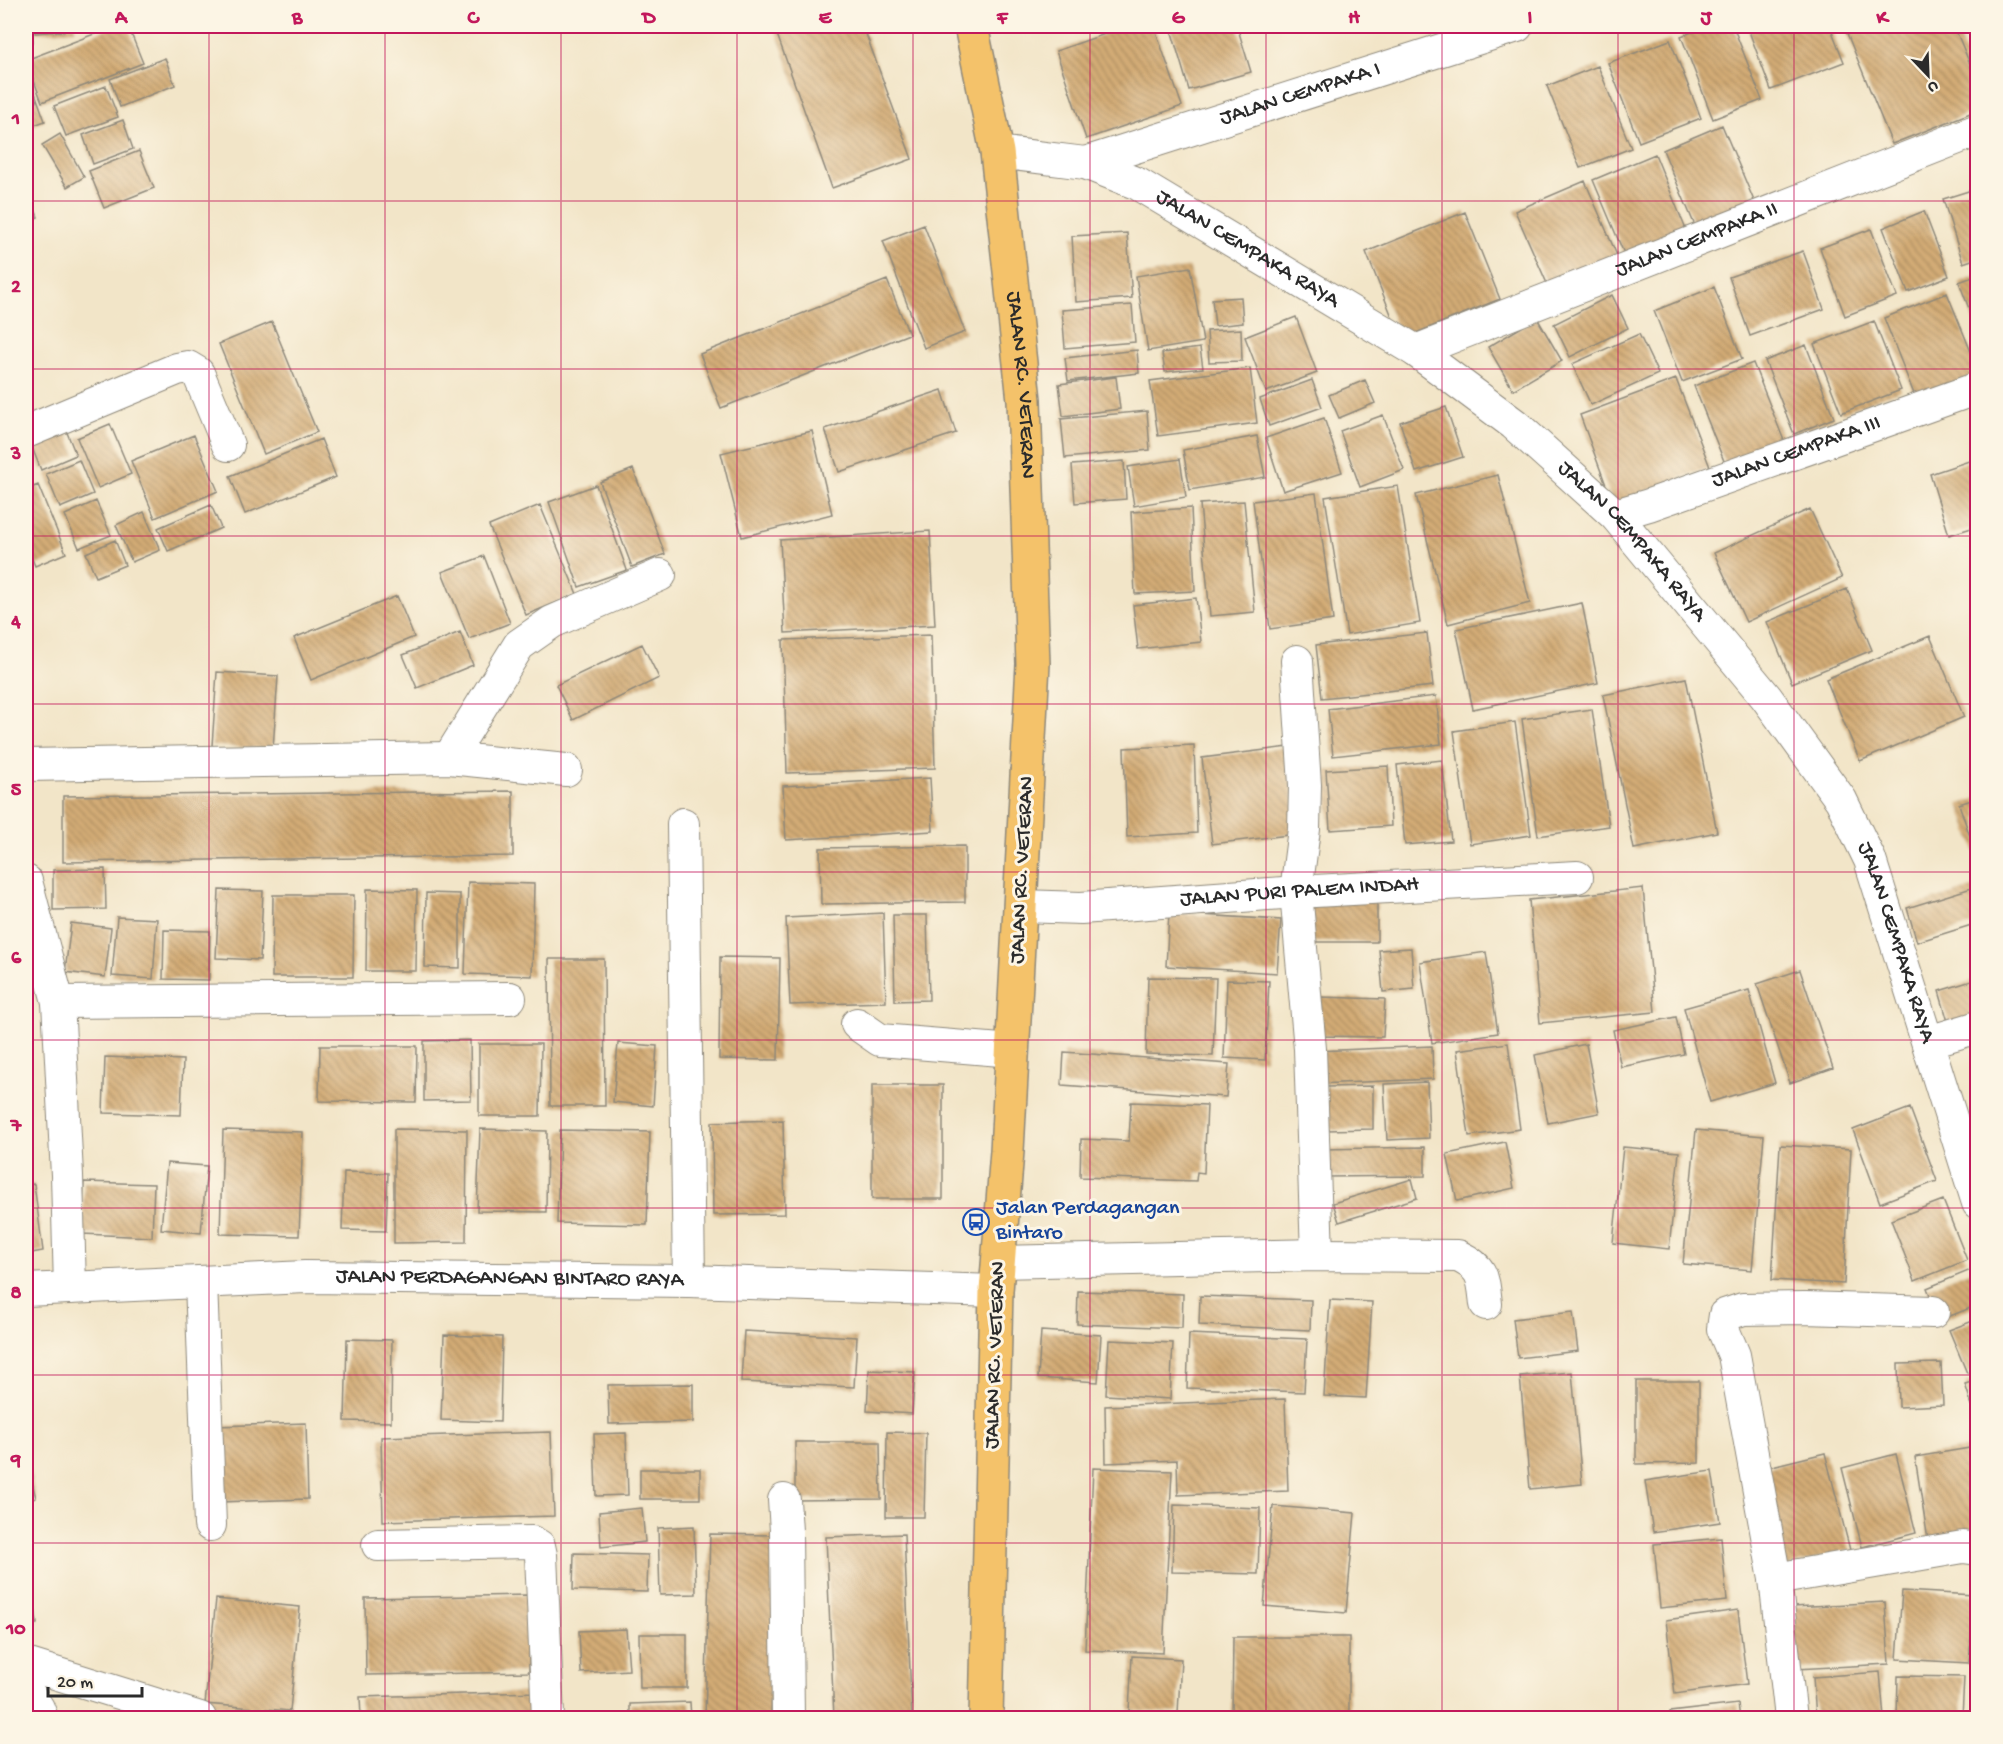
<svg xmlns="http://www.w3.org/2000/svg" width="2003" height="1744" viewBox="0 0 2003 1744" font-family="'Gochi Hand',sans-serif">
<defs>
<pattern id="building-back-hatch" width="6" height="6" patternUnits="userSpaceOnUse" patternTransform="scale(1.5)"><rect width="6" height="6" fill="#d3ac76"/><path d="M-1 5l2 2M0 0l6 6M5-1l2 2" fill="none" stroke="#ab8c61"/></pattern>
</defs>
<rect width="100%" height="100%" fill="#fcf5e5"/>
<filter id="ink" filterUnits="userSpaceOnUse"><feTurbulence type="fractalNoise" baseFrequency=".0167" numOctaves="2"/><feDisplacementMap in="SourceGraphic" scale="12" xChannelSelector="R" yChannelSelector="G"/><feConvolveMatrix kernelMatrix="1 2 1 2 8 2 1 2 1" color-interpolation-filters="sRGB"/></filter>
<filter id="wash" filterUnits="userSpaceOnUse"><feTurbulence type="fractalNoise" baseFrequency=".008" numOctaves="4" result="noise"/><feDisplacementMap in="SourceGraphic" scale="24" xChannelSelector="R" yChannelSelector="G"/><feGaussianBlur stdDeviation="1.35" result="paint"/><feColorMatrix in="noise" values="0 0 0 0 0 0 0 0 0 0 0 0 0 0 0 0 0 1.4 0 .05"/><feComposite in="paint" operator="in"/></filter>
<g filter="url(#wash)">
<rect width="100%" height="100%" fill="#f2e5c8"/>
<g id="blocks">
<path fill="url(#building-back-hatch)" d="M26 26H32L33 42 26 43Z
M34 26H75V30L35 33Z
M115 26H128L143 63 42 102 26 60Z
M774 26H863L912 159 832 188Z
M1128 26H1154L1182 106 1086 139 1056 51Z
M1170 26H1237L1251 72 1189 90Z
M1709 26H1733L1762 100 1713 119 1681 36Z
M1747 26H1830L1844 62 1771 90Z
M1844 26H1954L1978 83V110L1892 144Z
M1670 40 1701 118 1639 142 1608 63Z
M165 58 175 85 120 107 110 79Z
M1598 66 1631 148 1580 168 1547 86Z
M30 79 45 121 26 128V81Z
M106 86 118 117 66 136 54 106Z
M123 120 133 149 93 164 83 135Z
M1722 125 1757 208 1698 233 1663 150Z
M26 130 33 150 26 153Z
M60 134 84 177 67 187 42 145Z
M139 151 154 188 104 208 89 171Z
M1655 154 1689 237 1628 263 1593 180Z
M1585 181 1622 267 1553 297 1515 211Z
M26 185 38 217 26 222Z
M1978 188V258L1963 263 1943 199Z
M1924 211 1949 276 1908 292 1883 228Z
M1465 212 1500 299 1401 339 1366 252Z
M924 225 965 332 924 348 883 241Z
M1871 229 1897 296 1845 316 1820 248Z
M1127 233 1132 298 1076 302 1072 236Z
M1803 251 1824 309 1750 336 1729 277Z
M1190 267 1203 342 1148 351 1136 276Z
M1978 275V330H1977L1959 282Z
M887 280 909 334 721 408 700 354Z
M1714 287 1742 359 1682 382 1654 311Z
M1947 293 1978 369V375L1916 399 1884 318Z
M1612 295 1628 328 1570 357 1554 324Z
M1241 297 1243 323 1215 326 1212 299Z
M1132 305 1135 342 1065 348 1062 310Z
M1296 317 1317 373 1266 392 1245 337Z
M1537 318 1562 361 1513 390 1488 347Z
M1874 321 1901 390 1841 413 1814 344Z
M272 322 317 432 264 454 219 344Z
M1241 329 1242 361 1209 362 1207 331Z
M1639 334 1658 374 1591 405 1572 364Z
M1806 345 1834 418 1794 434 1765 361Z
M1200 348 1203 368 1165 372 1162 353Z
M1137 350 1139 373 1068 381 1065 358Z
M1753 363 1787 448 1728 471 1694 386Z
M1250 368 1257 423 1158 436 1150 381Z
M1116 377 1120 409 1063 416 1059 384Z
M1676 379 1710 467 1613 504 1580 415Z
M1312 380 1322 407 1269 426 1260 399Z
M1365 380 1375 403 1339 418 1329 395Z
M942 390 956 433 839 472 825 429Z
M1446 407 1463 457 1416 472 1400 422Z
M1147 411 1150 450 1065 458 1061 419Z
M1383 415 1404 470 1360 487 1340 431Z
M1324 418 1342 472 1283 491 1266 438Z
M110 424 131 474 98 488 77 438Z
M64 425 76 455 41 470 29 440Z
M812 431 832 514 742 537 721 453Z
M194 435 218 491 155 518 131 461Z
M1257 436 1265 477 1190 490 1183 450Z
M321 439 336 477 245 514 230 476Z
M1978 458V526L1949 535 1930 474Z
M1180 459 1186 497 1134 506 1128 467Z
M79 460 93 494 60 508 46 474Z
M1124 461 1126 499 1075 503 1072 465Z
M633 469 665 554 632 567 600 482Z
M1498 475 1530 603 1448 624 1416 495Z
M38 485 66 553 35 566 26 544V490Z
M596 485 627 570 579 587 549 502Z
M1398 486 1420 623 1347 635 1325 497Z
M1316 493 1333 620 1270 629 1253 501Z
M96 501 111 535 79 548 65 515Z
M1244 501 1255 612 1210 616 1200 504Z
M211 505 221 528 168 551 158 528Z
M540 505 577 594 526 615 489 526Z
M1191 508 1195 591 1135 594 1131 512Z
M1810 509 1842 578 1746 622 1714 553Z
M144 512 160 550 132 562 116 525Z
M930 531 935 625 785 633 780 540Z
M115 540 125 565 96 577 86 553Z
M484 556 510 623 469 639 442 572Z
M1847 589 1872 650 1792 683 1767 622Z
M397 596 414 637 311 680 294 638Z
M1196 598 1201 642 1138 649 1133 605Z
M1582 603 1598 683 1473 709 1456 629Z
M460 632 473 665 417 688 403 655Z
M1427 633 1433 686 1322 698 1316 645Z
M931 635 935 768 787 773 783 640Z
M1930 636 1964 717 1860 761 1826 679Z
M642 644 659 678 573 720 556 685Z
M217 672 278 676 273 749 212 746Z
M1686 678 1717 832 1634 849 1603 695Z
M1436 696 1441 744 1333 756 1328 709Z
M1592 709 1609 826 1538 836 1522 719Z
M1515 722 1531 835 1470 844 1454 731Z
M1194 745 1197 833 1127 837 1124 748Z
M1288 747 1297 834 1212 844 1202 758Z
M1442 760 1451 841 1405 845 1397 765Z
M1388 766 1391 826 1330 830 1326 770Z
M930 778 933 831 786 840 783 786Z
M513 791V856L63 862V796Z
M1978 798V857H1977L1959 804Z
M965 846V902L821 904 820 848Z
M105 869 106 909 53 910V870Z
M468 882 534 884 532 976 465 974Z
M1978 886V923L1917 942 1907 908Z
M1643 888 1655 1012 1540 1023 1529 900Z
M367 889 417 890 416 971H366Z
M219 890 263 891 260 960 216 958Z
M426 893 460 894V968L425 967Z
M273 895H354L353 977H272Z
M1306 896H1377V942H1306Z
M883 913 886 1002 790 1005 786 918Z
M1169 913 1281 920 1277 973 1166 966Z
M893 915H927L929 1000 895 1001Z
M117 917 157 919 153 979 112 976Z
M71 923 111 928 105 977 65 972Z
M164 930 210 931 209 980 163 979Z
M1411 948 1414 989 1383 992 1379 950Z
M1486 952 1498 1033 1432 1043 1420 962Z
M720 957 780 958 778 1060 719 1059Z
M549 959H604L605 1106H550Z
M1800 970 1833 1068 1790 1083 1757 984Z
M1148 977 1216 978 1213 1056 1146 1054Z
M1978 979V1016L1949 1025 1939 991Z
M1227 980 1269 981 1265 1060 1224 1058Z
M1749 990 1775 1083 1710 1102 1684 1008Z
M1319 997 1385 999 1383 1037 1318 1036Z
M1676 1017 1684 1054 1621 1067 1613 1030Z
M470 1040 471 1100 424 1101V1041Z
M618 1043 657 1046 653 1106 613 1102Z
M1508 1043 1520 1129 1469 1136 1457 1050Z
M479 1044H541L540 1116H479Z
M1586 1044 1599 1113 1548 1123 1535 1055Z
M320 1046H417L416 1102 319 1101Z
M1432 1046 1433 1079 1317 1084 1316 1051Z
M1064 1052 1229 1064 1226 1097 1062 1085Z
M105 1057 183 1060 181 1115 103 1113Z
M1427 1082 1429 1138 1387 1140 1384 1084Z
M872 1085H943V1199H872Z
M1373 1086V1129L1326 1130 1325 1087Z
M1131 1102 1207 1105 1204 1173 1197 1172 1196 1181 1080 1177 1081 1139 1129 1141Z
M1910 1108 1937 1181 1880 1203 1853 1130Z
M783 1120 785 1214 713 1215 712 1122Z
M394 1129 467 1130 466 1242 394 1243Z
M480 1129 547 1131 546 1212 477 1211Z
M223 1130 303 1132 299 1236 220 1234Z
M560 1130 650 1132 647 1225 557 1223Z
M1696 1130 1764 1136 1752 1270 1683 1264Z
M1505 1142 1514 1188 1457 1201 1447 1154Z
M1780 1145 1851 1149 1844 1284 1772 1280Z
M1425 1147V1176L1324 1177V1149Z
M1623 1147 1679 1152 1669 1249 1613 1243Z
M167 1163 207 1166 201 1233 161 1229Z
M344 1172 388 1173 386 1231 342 1230Z
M1412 1179 1417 1198 1339 1222 1333 1203Z
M84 1182 154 1184 152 1237 82 1234Z
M34 1184 43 1251 26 1254V1185Z
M1943 1200 1967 1260 1915 1281 1891 1220Z
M1978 1267V1305L1940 1320 1927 1288Z
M1078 1291 1183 1294 1182 1328 1077 1324Z
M1200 1296 1311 1300 1310 1330 1199 1325Z
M1330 1300 1372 1302 1366 1398 1324 1396Z
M1573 1312 1578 1351 1518 1358 1513 1319Z
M1978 1319V1369L1967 1373 1949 1330Z
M744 1331 857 1337 854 1387 741 1382Z
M1041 1331 1101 1335 1098 1382 1038 1378Z
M1189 1334 1307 1339 1304 1392 1187 1388Z
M444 1335 502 1337 500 1422 441 1420Z
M347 1339 392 1340 391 1422 345 1421Z
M1109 1340 1173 1343 1170 1399 1106 1395Z
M1941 1363 1943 1405 1899 1407 1898 1364Z
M869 1370 915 1372 912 1414 867 1411Z
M1572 1372 1582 1484 1530 1489 1520 1376Z
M1978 1380V1421H1977L1965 1384Z
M1636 1381H1699V1463L1636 1464Z
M693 1384V1422L609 1424 608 1385Z
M1285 1399 1288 1491 1178 1495 1177 1460 1106 1463 1105 1406Z
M306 1423 308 1499 219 1502 216 1426Z
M551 1432 554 1516 383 1521 381 1437Z
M887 1432 926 1433 924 1517H886Z
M626 1433 628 1495 596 1496 594 1434Z
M795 1442H880L881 1499 795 1500Z
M1976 1447 1978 1532 1928 1540 1915 1457Z
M1825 1453 1850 1550 1781 1568 1756 1470Z
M1896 1454 1916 1533 1862 1547 1842 1468Z
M28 1466 36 1498 26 1501V1467Z
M1093 1468 1172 1471 1163 1653 1085 1650Z
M640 1469H700V1499H640Z
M1712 1471 1720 1522 1653 1532 1645 1481Z
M1174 1505 1260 1508 1258 1574 1172 1572Z
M1273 1506 1355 1513 1346 1613 1264 1606Z
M642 1508 645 1542 601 1547 599 1512Z
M26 1523 33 1551 26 1553Z
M694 1526 696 1594 660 1595 658 1528Z
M710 1534 776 1535 771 1718H705Z
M904 1534 912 1718H834L826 1537Z
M1721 1538 1727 1601 1660 1608 1654 1544Z
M574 1553 648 1555 647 1592 573 1590Z
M26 1568H30L37 1624 26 1626Z
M1902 1591 1974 1595 1969 1663 1897 1659Z
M529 1595V1672L366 1675 365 1598Z
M216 1599 300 1607 290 1711 205 1704Z
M1885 1602 1889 1664 1796 1669 1793 1607Z
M1738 1610 1747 1684 1675 1694 1666 1620Z
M626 1629 629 1670 581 1673 579 1631Z
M639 1634H687V1688H640Z
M1233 1637H1349V1718H1232Z
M1132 1656 1181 1659 1178 1713 1129 1711Z
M1880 1672 1884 1718H1816L1813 1677Z
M1898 1676 1964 1677 1962 1718H1897Z
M538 1692V1718H361L360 1697Z
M690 1702 691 1718H630V1704Z
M1738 1704 1740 1718H1671L1670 1712Z"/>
</g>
</g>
<g filter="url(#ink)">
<use href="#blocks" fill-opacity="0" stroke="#8e887a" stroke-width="1.5"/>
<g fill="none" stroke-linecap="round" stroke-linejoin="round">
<defs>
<g id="minor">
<path id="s1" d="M997 152 1085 163 1138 184 1416 351 1514 424 1615 515 1766 697 1841 800 1870 860 1978 1203"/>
<path id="s2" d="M1085 163 1517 26"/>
<path id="s3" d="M1416 351 1978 130"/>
<path d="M26 432 177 369 188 367 198 373 228 445"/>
<path id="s4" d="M1615 515 1649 505 1978 388"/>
<path d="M1297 661 1305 785 1304 829 1296 892 1310 1049 1317 1255"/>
<path d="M449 758 519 645 552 622 660 575"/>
<path d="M26 765 449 758 566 770"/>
<path d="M683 824 689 1281"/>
<path d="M26 881 58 1002 67 1175 70 1288"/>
<path id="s5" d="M1022 906 1081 908 1296 892 1577 877"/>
<path d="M58 1002 510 998"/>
<path d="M857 1024 880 1040 1013 1051"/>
<path d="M1928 1042 1978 1027"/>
<path d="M999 1262 1317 1255 1458 1256C1484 1268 1483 1278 1486 1304"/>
<path d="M201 1282 210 1525"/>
<path id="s6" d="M26 1290 305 1277 689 1281 996 1291"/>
<path d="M784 1500 786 1531 788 1718"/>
<path d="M378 1545 532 1542 539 1546 541 1555 548 1718"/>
<path d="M1775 1579 1963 1547 1978 1549"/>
<path d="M26 1664 200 1718"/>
<path d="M26 1689 38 1708 42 1718"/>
<path d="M1791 1718 1775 1579 1734 1355 1723 1329 1725 1315 1743 1309 1805 1308 1933 1312"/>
</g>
<g id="major">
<path id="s7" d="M971 26 997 152 1024 400 1033 664 1007 1151 996 1291 986 1718"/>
</g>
</defs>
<use href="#minor" stroke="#8e887a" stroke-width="34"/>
<use href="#major" stroke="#8e887a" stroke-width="36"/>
<use href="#minor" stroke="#fff" stroke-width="32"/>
<use href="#major" stroke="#f4c26a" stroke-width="33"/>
</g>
</g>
<path fill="none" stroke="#c2185b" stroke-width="1.5" stroke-opacity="0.55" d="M209 26V1718M385 26V1718M561 26V1718M737 26V1718M913 26V1718M1090 26V1718M1266 26V1718M1442 26V1718M1618 26V1718M1794 26V1718M26 201H1978M26 369H1978M26 536H1978M26 704H1978M26 872H1978M26 1040H1978M26 1208H1978M26 1375H1978M26 1543H1978"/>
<defs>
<symbol id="bus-ring" viewBox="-11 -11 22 22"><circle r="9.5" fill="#fcf5e5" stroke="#1a4fb4" stroke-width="1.5"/><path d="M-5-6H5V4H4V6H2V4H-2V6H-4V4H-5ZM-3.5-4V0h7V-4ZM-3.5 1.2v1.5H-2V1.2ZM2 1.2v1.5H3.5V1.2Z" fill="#1a4fb4"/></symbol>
</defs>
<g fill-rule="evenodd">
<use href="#bus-ring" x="961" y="1207" width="30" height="30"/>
</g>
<g text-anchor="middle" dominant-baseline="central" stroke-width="6" stroke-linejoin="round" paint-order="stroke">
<g font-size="22" fill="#2b2b2b" stroke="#fcf5e5">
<text stroke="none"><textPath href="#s2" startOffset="226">JALAN CEMPAKA I</textPath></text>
<text stroke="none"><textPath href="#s3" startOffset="302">JALAN CEMPAKA II</textPath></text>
<text stroke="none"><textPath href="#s1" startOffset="273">JALAN CEMPAKA RAYA</textPath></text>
<text stroke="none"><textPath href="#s7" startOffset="363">JALAN RC. VETERAN</textPath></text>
<text stroke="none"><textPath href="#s4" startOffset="192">JALAN CEMPAKA III</textPath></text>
<text stroke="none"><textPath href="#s1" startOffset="759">JALAN CEMPAKA RAYA</textPath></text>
<text transform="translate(1023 870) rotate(-87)">JALAN RC. VETERAN</text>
<text stroke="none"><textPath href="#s5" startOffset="278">JALAN PURI PALEM INDAH</textPath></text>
<text stroke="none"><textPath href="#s1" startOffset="1245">JALAN CEMPAKA RAYA</textPath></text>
<text stroke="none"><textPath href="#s6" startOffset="484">JALAN PERDAGANGAN BINTARO RAYA</textPath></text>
<text transform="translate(996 1355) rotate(-88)">JALAN RC. VETERAN</text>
</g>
<g font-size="22" fill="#164399" stroke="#fcf5e5" text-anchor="start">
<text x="996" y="1209">Jalan Perdagangan<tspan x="996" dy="25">Bintaro</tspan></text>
</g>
</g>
<rect width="2003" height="1744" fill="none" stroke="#fcf5e5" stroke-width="66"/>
<g transform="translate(1928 75) rotate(157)" stroke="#fcf5e5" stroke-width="4.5" paint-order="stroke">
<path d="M0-4.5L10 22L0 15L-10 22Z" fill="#2b2b2b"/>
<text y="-9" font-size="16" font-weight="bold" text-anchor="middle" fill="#2b2b2b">U</text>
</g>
<path d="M48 1687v9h94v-9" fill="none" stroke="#2b2b2b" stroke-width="3"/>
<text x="57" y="1687" font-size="18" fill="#2b2b2b" stroke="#fcf5e5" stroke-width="4.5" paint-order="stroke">20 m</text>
<rect x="33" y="33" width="1937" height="1678" fill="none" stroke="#c2185b" stroke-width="2"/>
<g font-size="20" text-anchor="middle" font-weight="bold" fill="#c2185b">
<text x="121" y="23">A</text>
<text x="297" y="23">B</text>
<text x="473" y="23">C</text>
<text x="649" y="23">D</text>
<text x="825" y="23">E</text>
<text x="1002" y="23">F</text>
<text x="1178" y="23">G</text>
<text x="1354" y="23">H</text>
<text x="1530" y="23">I</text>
<text x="1706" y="23">J</text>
<text x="1882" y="23">K</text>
<text x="16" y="124">1</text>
<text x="16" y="292">2</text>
<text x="16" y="459">3</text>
<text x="16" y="627">4</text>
<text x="16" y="795">5</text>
<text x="16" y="963">6</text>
<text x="16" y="1131">7</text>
<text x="16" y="1298">8</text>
<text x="16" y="1466">9</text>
<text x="16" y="1634">10</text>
</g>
</svg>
